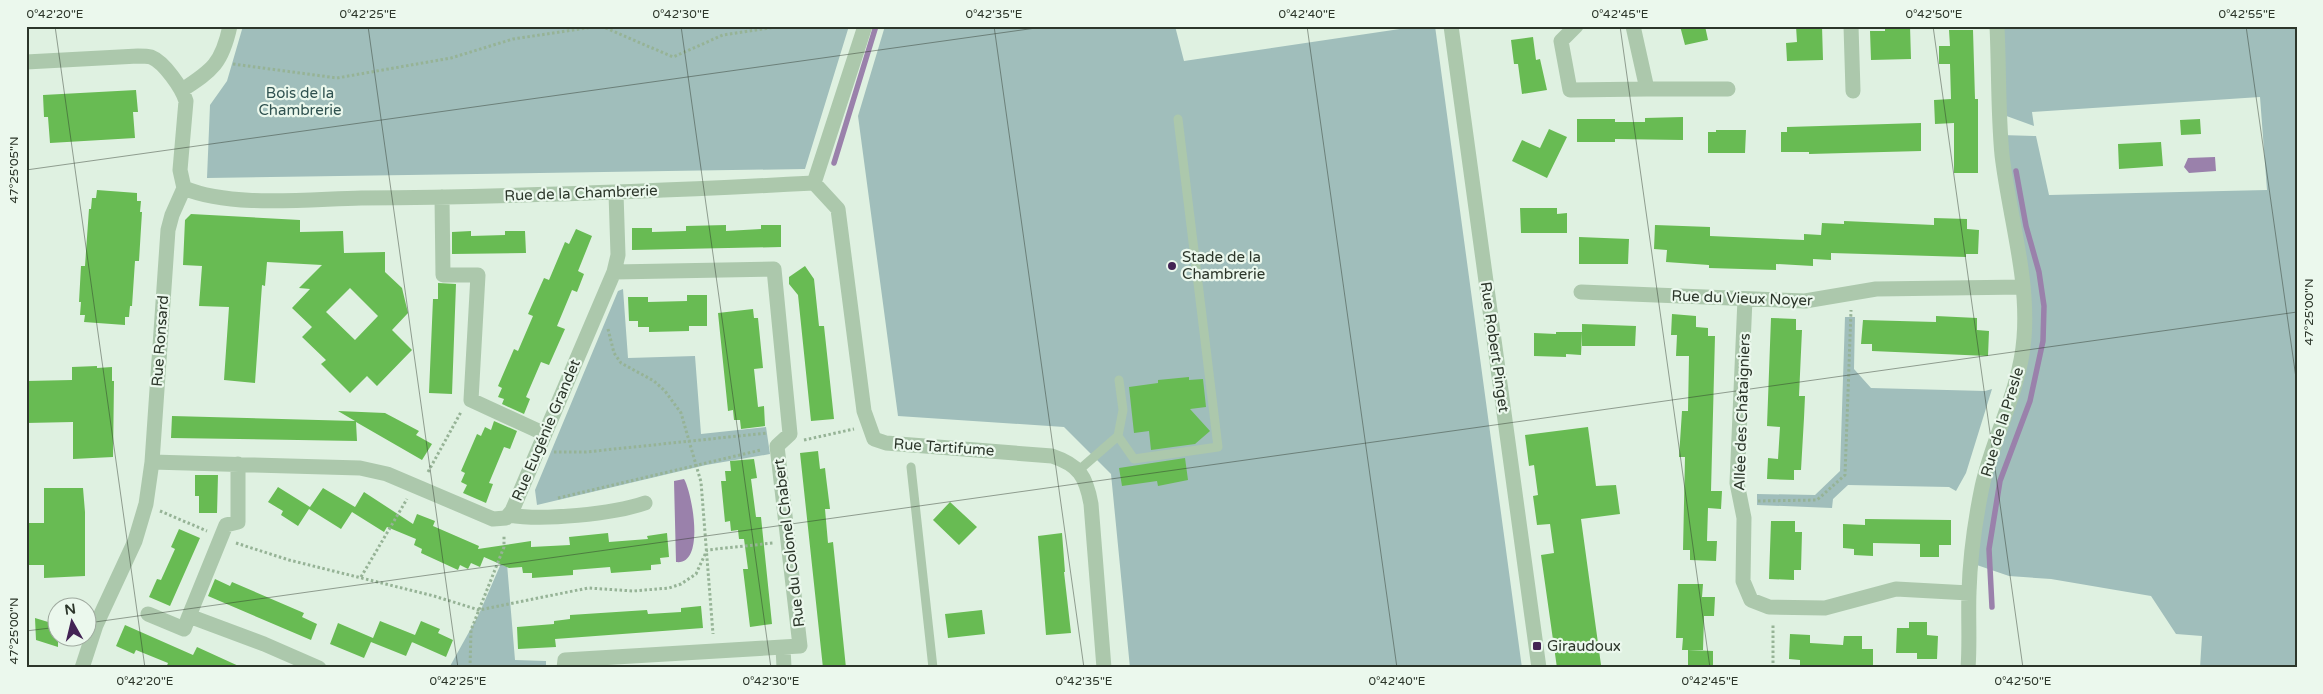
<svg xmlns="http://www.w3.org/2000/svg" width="2323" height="694" viewBox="0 0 2323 694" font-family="'Varela Round',sans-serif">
<rect width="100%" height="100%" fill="#dff1e1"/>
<path fill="#a0bebb" d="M243 26H849L805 169 207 178 210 105 227 81Z
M885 26H1175L1184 61 1420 26H1435L1522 668H1130L1111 474 1064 427 898 416 858 116Z
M1997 26H2297V668H2200L2202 636 2176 634 2151 596 2051 579 2009 576 1971 563 2024 338 2001 135 2036 136 2049 195 2267 190 2260 97 2032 112 2034 126 2001 114Z
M623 289 628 358 695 356 701 434 766 427 770 454 706 465 537 505 535 490 618 291Z
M1845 317H1855L1854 369 1871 388 1985 391 1992 389 1966 473 1956 491 1949 487 1848 485 1833 499 1832 508 1757 505V494L1815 495 1840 471Z
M506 552 515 660 546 661V668H449L479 614Z"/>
<path fill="#9a81ab" d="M2215 157 2216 171 2189 173 2184 167 2188 158Z
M684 479C692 492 706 566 676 562L674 481Z"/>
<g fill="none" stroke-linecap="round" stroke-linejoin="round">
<path stroke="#9a81ab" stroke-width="5.5" d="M834 163 876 26
M1992 607 1989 549 2000 481 2030 401 2043 341 2044 306 2039 272 2026 226 2016 171"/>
</g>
<path fill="#68bb53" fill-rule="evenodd" d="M1680 26H1705L1708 40 1685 45Z
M1796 26H1822L1823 60 1787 61 1786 43 1797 42Z
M1890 26H1910L1911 59 1871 60 1870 31H1885V28H1890Z
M1949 30H1973L1975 99H1978V173H1954V123L1935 124 1934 100 1951 99 1950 64H1939V46H1950Z
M1533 37 1536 60 1540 59 1547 90 1522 94 1518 64H1514L1511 40Z
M136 90 138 112H133L135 138 50 143 48 117H44L43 95Z
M1683 117V140L1615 139V142H1577V119H1615V122H1645V118Z
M2200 119 2201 134 2181 135 2180 120Z
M1921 123V151L1809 154V152H1781V132H1787V127Z
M1549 129 1567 137 1547 178 1512 161 1522 140 1540 148Z
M1716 130H1746L1745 153H1708V132H1716Z
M2161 142 2163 166 2119 169 2118 144Z
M97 190 137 193V201H141L140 212H142L139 261H135L132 306H130L129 317H125V325L84 322 85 315H80L81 302H79L81 266H85L89 209H91L92 198H96Z
M1520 208H1557V214L1567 213V233H1521Z
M191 214 300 220V232L343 231 344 253 385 252V272L402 288 408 313 392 330 412 350 377 386 367 376 350 393 321 364 326 360 302 337 312 327 292 308 310 289 299 288 322 265 267 262 265 286 262 285 255 383 224 380 229 307 199 306 202 266 183 265 185 220ZM350 288 378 316 355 340 326 312Z
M1934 218 1967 219V229L1979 230 1978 254H1966V257L1831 253V260L1813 259V266L1776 264V270L1709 268V265L1666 262 1667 250 1654 249 1655 225 1710 227V236L1804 240V234L1821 235 1822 223 1844 224V221L1934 225Z
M726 225V231L761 229V225H781V247L632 250V228H652V232L686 231V226Z
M576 229 592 236 578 271 584 274 577 292 572 290 557 326 565 329 549 365 541 362 526 397 530 399 524 414 502 404 504 399 498 397 502 388 498 386 514 349 518 351 533 316 528 314 544 278 549 280 565 242 569 244Z
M471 231V236L505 235V231H525L526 253 452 254V232Z
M1579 237 1629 239 1628 264H1579Z
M805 266 814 279 819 326H824L834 419 811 421 798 295 789 284V277Z
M438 283 456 284 452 394 429 393 433 299H438Z
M687 295H707V326H689V331L649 332V327H638V321H629L628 297H648V302L687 301Z
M753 309 754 318H758L763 368 754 369 758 407 764 406 765 426 741 429 740 420H734L733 410 728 411 718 313Z
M1672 314 1696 316V327L1708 328V336H1715L1711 491H1722L1721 509 1708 508 1707 541H1717L1716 561 1690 560V550H1683L1685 457H1679L1682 411H1688L1689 356H1676L1677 335H1671Z
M1936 316 1977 318V330L1989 331 1988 356 1872 351V344H1861L1863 320 1936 322Z
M1771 318 1796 319V330H1802L1799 396H1805L1804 418 1801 470H1794V480L1767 479 1768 458 1778 459 1780 427 1767 426Z
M1582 324 1636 326 1635 346H1582Z
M1556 332H1582L1581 355 1566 354V357L1534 356V333L1556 334Z
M97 366V368L112 367V381H114L113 457 73 459V422L26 423V381L72 380V367Z
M1189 377V380L1203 379 1206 407 1190 409 1210 431 1195 444 1151 450 1149 431 1134 433 1129 387 1158 383V380Z
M338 411 385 413 419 431 416 435 432 444 422 460 356 422 357 441 171 438 172 416 355 421Z
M494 421 517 431 510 449 504 447 489 483 493 484 486 503 463 493 467 485 461 482 465 473 461 471 477 434 481 436 485 427 491 430Z
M1588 427 1596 486 1616 485 1620 514 1581 519 1601 665 1557 668 1541 555 1554 553 1550 524 1537 525 1533 496 1538 495 1534 465 1529 466 1525 435Z
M818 451 820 469 825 468 826 477 830 509H825L828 543 833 542 846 668H823L800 453Z
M1185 458 1188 480 1158 486 1157 481 1122 486 1119 468Z
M754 459 757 478 751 479 756 517H761L772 624 750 627 743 569H748L744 539H739L738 530 731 531 730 521 725 522 721 481H726L725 471H731L730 461Z
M195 475H218L217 513H199V496H195Z
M278 487 310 507 323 488 355 507 364 492 413 524 417 514 435 521 433 526 479 546 478 549 531 541V547L570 545 569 537 608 533 609 542 648 539 647 536 667 533 669 557 660 558 661 564 651 565V570L611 573 610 567 573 570V575L532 578V573H523L522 567 509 568 484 557 480 567 471 563 468 569 460 565 458 570 421 553 422 549 414 545 416 539 387 527 384 532 352 512 341 529 309 509 298 526 281 515 283 511 268 502Z
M44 488H83L85 512V576L44 578V565H26V523H44Z
M950 502 977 527 959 545 933 520Z
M1865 519 1951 520V545H1939V557H1920V544L1873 543V556L1854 555V549L1843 548V524L1865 525Z
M1771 521H1795V532H1802L1801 570H1794V580L1769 579Z
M179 529 200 538 170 606 149 597 157 579 161 580 175 549 171 547Z
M1062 533 1065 572H1064L1071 633 1046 635 1038 536Z
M215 579 230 586 232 582 304 613 302 617 317 624 311 640 208 596Z
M1678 584H1703L1702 597H1715L1714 616H1704L1703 650H1682L1683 638H1676Z
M701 606 703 628 555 639 556 647 518 649 517 627 554 624V621L570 619V615L647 610 648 614 681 612V608Z
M982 610 985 634 948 638 945 614Z
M35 618 58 625V647L36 640Z
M380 621 415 635 406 656 371 642 364 658 330 644 338 623 373 638Z
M421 621 440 629 438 633 453 640 446 657 412 642Z
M1909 622H1927V635L1938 636 1937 659H1917V653H1896L1897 628H1909Z
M125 625 193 655 197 647 243 668H166L168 663 136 650 134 654 116 646Z
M1790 634 1810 635V643L1843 645 1844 636H1862V649H1873V668H1800V660L1789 659Z
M1688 650 1713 651V668H1688Z"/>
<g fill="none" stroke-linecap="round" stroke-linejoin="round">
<path stroke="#96b396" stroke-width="3" stroke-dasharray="2.5 2.5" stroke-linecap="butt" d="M601 26 673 57 723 35 782 26
M233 64 337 78 451 58 513 39 600 26
M608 329 614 353 621 363 654 381 665 391 681 413 701 482 713 634
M804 440 854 429
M554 452H586L767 433
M428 472 461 412
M558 498 761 450
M1758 501 1817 500 1845 475 1851 310
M160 511 207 531
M236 543 289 560 434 596 479 610 588 588 633 591 669 588 681 584 696 574 707 550 773 543
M361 577 407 499
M470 668 471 630 504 547V535
M1773 668V623"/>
<path stroke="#acc8ac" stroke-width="9" d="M1118 436 1134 459 1218 447 1178 119
M911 467 933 668
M1079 470 1118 436 1123 410 1119 380"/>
<path stroke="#acc8ac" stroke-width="15" d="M1451 26 1539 668
M1576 26 1561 41 1570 90 1647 89 1633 26
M1851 26 1853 91
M26 62 138 56C142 56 147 56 151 57 164 62 182 88 186 101L180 170 184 188 172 215 168 230 152 462 146 504 135 541 96 625 82 668
M1647 89H1728
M182 90C213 70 222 63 230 26
M814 183 838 209 864 411 874 439 886 443 1052 456C1079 465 1086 476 1091 504L1104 668
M184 188C231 208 309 199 361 198 512 197 663 191 814 183L865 26
M442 197 443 275H478L471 400 545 434
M614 272 774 269 790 434 777 446 800 646 783 647 784 668
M1581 292 1805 301 1876 289 2023 287
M1745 299 1737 483 1744 518 1743 581 1751 600 1769 607 1825 608 1896 589 1969 593
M152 462 360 468 387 474 493 519 506 518 512 511 614 272 618 255 616 193
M238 464V522L226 525 189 616 264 644 319 668
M509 515C542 521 613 514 645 503
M148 614 184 629 189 616
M564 668 565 660 783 647
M1968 668C1970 643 1968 617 1969 592 1970 557 1975 521 1982 487 1993 436 2020 391 2024 338 2029 277 2009 215 2002 155 1998 113 1999 69 1997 26"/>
</g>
<path fill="none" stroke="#2c362a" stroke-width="1" stroke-opacity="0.45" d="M55 26 145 668M368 26 458 668M681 26 771 668M994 26 1084 668M1307 26 1397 668M1620 26 1710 668M1933 26 2023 668M2246 26 2297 385M26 170 1050 26M88 623 2297 312M26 631 58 627"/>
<g fill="#422354" stroke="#ebf8ed" stroke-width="2">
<circle cx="1172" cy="266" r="5"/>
<rect x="1532" y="641" width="10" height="10" rx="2.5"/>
</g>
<g text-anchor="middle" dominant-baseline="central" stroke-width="4.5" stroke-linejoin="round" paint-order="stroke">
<g font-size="15" fill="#305250" stroke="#ebf8ed">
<text x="300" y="93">Bois de la<tspan x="300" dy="17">Chambrerie</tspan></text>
</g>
<g font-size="15" fill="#2c362a" stroke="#ebf8ed">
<text transform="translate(581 193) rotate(-2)">Rue de la Chambrerie</text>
<text transform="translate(1742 298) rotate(2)">Rue du Vieux Noyer</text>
<text transform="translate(160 341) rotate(-86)">Rue Ronsard</text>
<text transform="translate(1495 347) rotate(82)">Rue Robert Pinget</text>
<text transform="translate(1742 412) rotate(-88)">Allée des Châtaigniers</text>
<text transform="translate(2002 422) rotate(-73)">Rue de la Presle</text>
<text transform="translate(546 430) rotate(-67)">Rue Eugénie Grandet</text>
<text transform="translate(944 447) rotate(4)">Rue Tartifume</text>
<text transform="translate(789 543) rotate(-97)">Rue du Colonel Chabert</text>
</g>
<g font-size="15" fill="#2c362a" stroke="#ebf8ed" text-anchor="start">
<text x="1182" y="257">Stade de la<tspan x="1182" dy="17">Chambrerie</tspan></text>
<text x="1547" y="646">Giraudoux</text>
</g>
</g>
<rect width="2323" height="694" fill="none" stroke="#ebf8ed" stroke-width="55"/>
<g transform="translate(72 622) rotate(352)"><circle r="24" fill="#ebf8ed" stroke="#9faa9f"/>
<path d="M0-4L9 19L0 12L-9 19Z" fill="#422354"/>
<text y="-8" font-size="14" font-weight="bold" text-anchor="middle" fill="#2c362a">N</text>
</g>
<rect x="28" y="28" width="2268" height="638" fill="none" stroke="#2c362a" stroke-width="2"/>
<g font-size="12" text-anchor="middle" fill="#2c362a">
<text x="55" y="18">0°42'20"E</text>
<text x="368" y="18">0°42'25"E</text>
<text x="681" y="18">0°42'30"E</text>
<text x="994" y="18">0°42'35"E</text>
<text x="1307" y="18">0°42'40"E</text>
<text x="1620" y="18">0°42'45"E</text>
<text x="1934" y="18">0°42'50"E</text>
<text x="2247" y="18">0°42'55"E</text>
<text transform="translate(14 170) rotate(-90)" y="4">47°25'05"N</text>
<text transform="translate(2309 312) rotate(-90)" y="4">47°25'00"N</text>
<text transform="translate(14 631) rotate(-90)" y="4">47°25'00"N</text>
<text x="145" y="685">0°42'20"E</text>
<text x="458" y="685">0°42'25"E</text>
<text x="771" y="685">0°42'30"E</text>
<text x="1084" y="685">0°42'35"E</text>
<text x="1397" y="685">0°42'40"E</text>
<text x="1710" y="685">0°42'45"E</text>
<text x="2023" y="685">0°42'50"E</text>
</g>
</svg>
